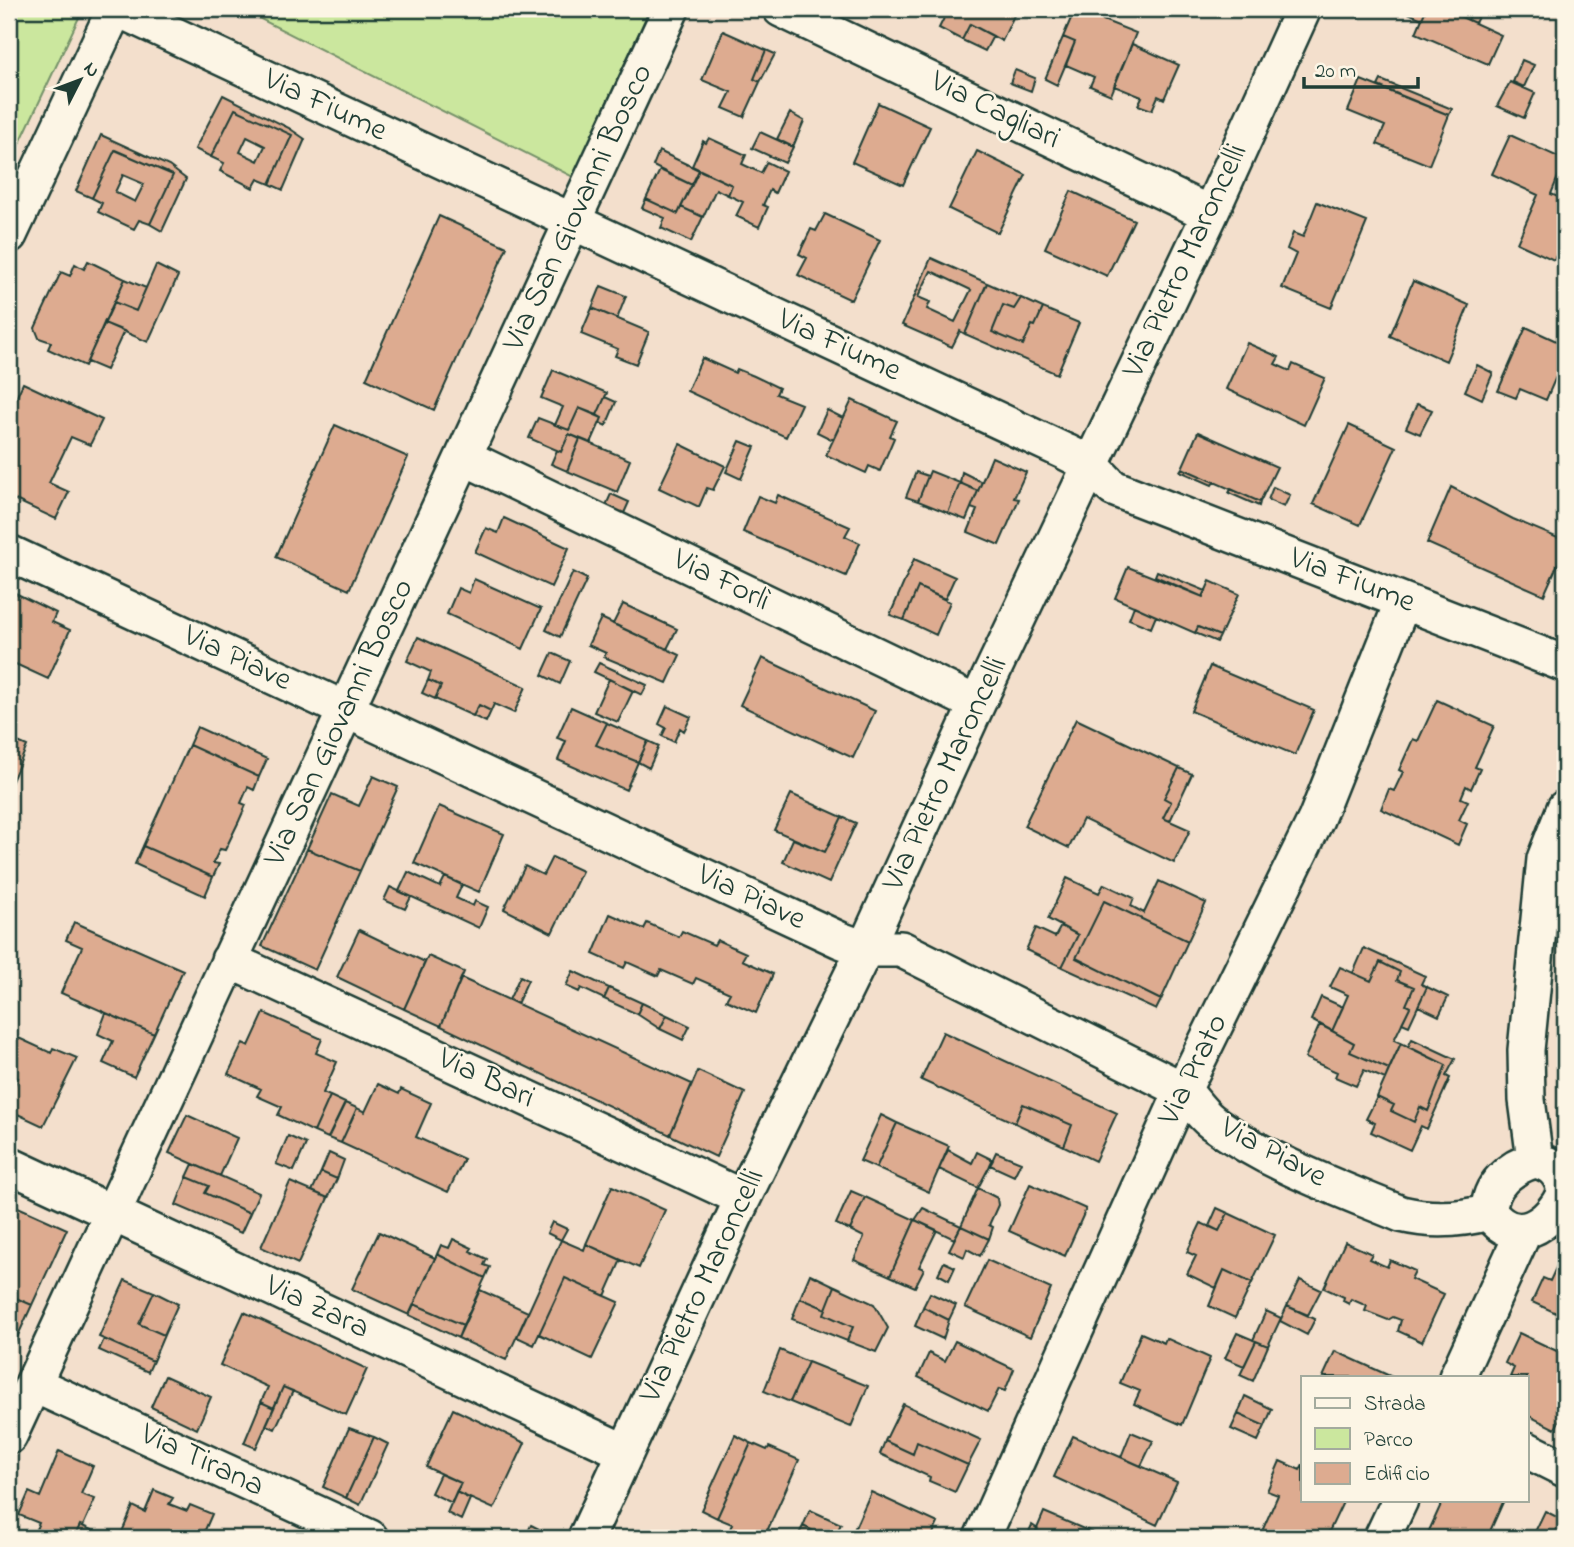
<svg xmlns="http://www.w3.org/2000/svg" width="1574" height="1547" viewBox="0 0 1574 1547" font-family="'Indie Flower',sans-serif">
<rect width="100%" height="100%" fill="#f3dfcc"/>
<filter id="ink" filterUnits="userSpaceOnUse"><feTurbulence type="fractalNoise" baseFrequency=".0143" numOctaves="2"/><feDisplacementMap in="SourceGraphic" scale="14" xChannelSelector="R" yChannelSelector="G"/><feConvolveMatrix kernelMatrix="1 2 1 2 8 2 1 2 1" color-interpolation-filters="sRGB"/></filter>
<g filter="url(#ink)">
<path fill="#eccfba" d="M1565 897V934L1554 929Z
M1565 971V1113L1556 998Z"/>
<path fill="#cbe79e" stroke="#759269" stroke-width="2" d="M9 9H83L9 166Z
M241 9H650L573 177Z"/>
<path fill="#ddab90" stroke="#1f3d34" stroke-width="2" fill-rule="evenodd" d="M940 9H1017L1002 41 970 24 962 40 939 28 946 14 940 11Z
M1075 9 1136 33 1111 95 1090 86 1094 77 1066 65 1075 42 1063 37Z
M1399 9H1426L1422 19Z
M1426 9H1444L1501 35 1488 64 1416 33Z
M1444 9H1473L1468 20Z
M1473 9H1482L1475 23 1468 20Z
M970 24 993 36 985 51 962 40Z
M723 31 766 50 754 79 760 82 744 117 723 108 731 92 702 80Z
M1063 37 1075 42 1057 85 1045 79Z
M1132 44 1179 65 1164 99 1158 96 1152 110 1138 105 1142 97 1114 86Z
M766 50 775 54 760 82 754 79Z
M1522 60 1534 65 1524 87 1513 82Z
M1015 70 1035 78 1031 91 1010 83Z
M1361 80 1449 115 1429 165 1377 144 1385 126 1348 111Z
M1381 80 1452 109 1449 115 1378 86Z
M1510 82 1535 93 1524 118 1497 106Z
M223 95 289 128 305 139 283 190 270 184 292 135 235 109 211 157 195 149Z
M878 103 930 127 903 185 852 162Z
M235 109 292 135 270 184 258 179 253 188 220 171 224 163 211 157ZM247 137 265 146 258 161 240 152Z
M790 113 804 121 793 147 777 139Z
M760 132 793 147 785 163 752 148Z
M101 135 169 166 186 179 162 231 150 224 173 175 161 170 115 150 92 198 76 191Z
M1510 135 1565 160 1551 194 1565 200V236L1554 260 1517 243 1538 195 1492 174Z
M709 138 746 155 742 164 761 173 767 162 785 171 775 193 770 190 763 205 768 207 759 227 736 216 743 202 728 195 732 185 692 166 703 141 706 143Z
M115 150 173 175 150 224 139 220 134 229 98 212 102 203 92 198ZM123 175 144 184 135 202 115 192Z
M659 151 699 170 692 185 653 166Z
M977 151 1026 175 998 233 949 209Z
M660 170 692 185 678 214 646 199Z
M699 170 732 185 728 195 716 189 703 217 681 207Z
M1071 191 1134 220 1107 276 1045 248Z
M646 199 678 214 681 207 703 217 691 242 661 228 665 218 642 208Z
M1317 202 1367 222 1331 308 1282 288 1296 254 1287 249 1293 233 1303 237Z
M825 214 880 240 851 300 798 275 807 258 799 254 811 229 816 231Z
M439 216 507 247 434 410 366 379Z
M931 258 987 283 965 334 960 331 952 347 902 325ZM931 271 971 290 955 322 927 309 930 302 918 297Z
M88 261 125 279 85 366 48 349 51 342 39 338 35 328 61 272 70 276 75 264 84 269Z
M156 265 178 276 148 342 104 323 114 302 136 311Z
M125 279 146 288 136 311 114 302Z
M1413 281 1469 305 1446 361 1390 336Z
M987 283 1021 298 1014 309 1003 305 992 332 1023 345 1032 325 1035 326 1043 308 1079 323 1057 374 965 334Z
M601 286 626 296 617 319 592 308Z
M1021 298 1043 308 1035 326 1032 325 1023 345 992 332 1003 305 1014 309Z
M592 308 649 332 636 364 615 356 618 349 581 334Z
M104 323 124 331 106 370 87 362Z
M1526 327 1565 345V356L1546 400 1520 389 1516 398 1498 391Z
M1247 343 1279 357 1275 364 1290 371 1293 364 1325 378 1304 425 1226 389Z
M702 358 735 373 737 369 754 376 779 388 776 394 801 404 786 437 687 391Z
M1477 365 1493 373 1482 399 1465 391Z
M553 370 607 393 597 415 579 408 569 430 555 425 563 407 541 398Z
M23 383 102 420 90 445 71 437 49 483 69 492 56 519 9 497V413Z
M605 397 616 402 606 426 600 423 602 418 597 415Z
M852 400 897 421 890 436 894 438 880 471 869 466 866 473 826 455Z
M1417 404 1432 410 1420 434 1406 428Z
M579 408 602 418 591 443 569 434 561 452 529 438 538 418 569 430Z
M827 410 843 418 833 440 817 432Z
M335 425 408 457 349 590 276 557Z
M1349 425 1396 447 1360 525 1313 504Z
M1198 432 1277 467 1260 502 1182 468Z
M569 434 580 439 567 471 551 464 557 450 561 452Z
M580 439 630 460 617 492 567 471Z
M740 441 755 447 741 479 726 472Z
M680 444 725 466 713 490 707 488 699 507 659 488Z
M992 457 1026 472 1014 498 1019 499 999 545 968 532 977 510 971 508Z
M1182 468 1214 482 1212 485 1180 471Z
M930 471 960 483 948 513 918 501Z
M916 472 928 476 918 501 906 497Z
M962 472 982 482 978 491 960 483Z
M960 483 978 491 966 520 948 513Z
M1273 487 1290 495 1284 507 1268 500Z
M1451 487 1513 519 1565 541V548L1544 595 1427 543Z
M1231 489 1260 502 1259 506 1229 493Z
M611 494 629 502 621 520 603 512Z
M778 495 850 527 845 536 860 543 846 576 743 532 758 496 775 503Z
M504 518 569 548 551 587 475 552 486 528 498 533Z
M914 559 955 577 945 599 918 587 904 620 890 615Z
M1128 567 1203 597 1210 581 1239 594 1220 636 1198 627 1195 633 1115 598Z
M1157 571 1206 591 1203 597 1155 576Z
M573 572 587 579 560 637 546 630Z
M474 579 541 609 523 649 447 614 458 588 469 593Z
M918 587 950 602 936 635 904 620Z
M9 590 56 613 52 622 70 630 48 679 9 661Z
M623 604 677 629 667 649 613 624Z
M1134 606 1156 616 1151 628 1129 619Z
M601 618 680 655 667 683 604 657 606 653 588 645Z
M1198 627 1220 636 1217 642 1195 633Z
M418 637 526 687 514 713 494 704 491 711 479 705 473 716 435 699 441 686 428 680 431 672 407 661Z
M552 653 570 661 560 684 542 675Z
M762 658 875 711 853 758 740 705Z
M599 663 647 685 642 695 594 672Z
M1210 666 1314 710 1295 755 1191 711Z
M609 679 633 691 618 722 594 712Z
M428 680 441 686 435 699 422 693Z
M1437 700 1494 726 1475 767 1480 769 1471 789 1466 786 1461 798 1468 801 1459 820 1467 824 1458 845 1381 809 1389 789 1394 791 1403 772 1399 770 1413 739 1418 741Z
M479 705 491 711 486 722 473 716Z
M667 706 691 717 684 731 680 728 674 742 662 736 666 728 659 724Z
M571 707 607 723 596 745 638 762 626 790 558 760 566 741 557 738Z
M1076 719 1179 768 1164 798 1171 802 1163 818 1190 830 1174 863 1083 819 1069 848 1024 826Z
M607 723 648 741 638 762 596 745Z
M197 727 267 759 259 777 189 745Z
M9 738 27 746 9 788Z
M648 741 659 746 649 768 638 762Z
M189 745 259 777 254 790 248 787 241 803 246 805 239 821 225 850 220 849 213 863 219 864 213 877 143 846Z
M1179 768 1192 774 1170 821 1163 818 1171 802 1164 798Z
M373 776 398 787 360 871 307 849 332 794 359 806Z
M791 794 842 817 825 852 774 830Z
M439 806 504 834 479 892 414 863Z
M842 817 856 823 829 883 783 862 793 839 825 852Z
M143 846 213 877 205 896 135 864Z
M307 849 360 871 315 970 262 946Z
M552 857 582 871 552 933 504 909 525 866 543 875Z
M408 872 440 887 445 877 462 885 456 898 473 906 475 901 488 907 479 928 399 891Z
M1067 878 1099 893 1104 884 1134 898 1131 906 1144 913 1159 881 1206 903 1188 941 1104 901 1076 958 1161 1000 1156 1010 1062 967 1078 935 1048 919Z
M9 883 16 886 9 901Z
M390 887 411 897 405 909 384 900Z
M1104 901 1188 941 1161 1000 1076 958Z
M610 914 644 929 647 923 679 937 682 931 714 945 717 940 746 953 742 960 773 974 756 1013 726 1000 730 993 696 978 693 984 661 970 658 976 627 962 624 968 593 954Z
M74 922 183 970 154 1034 61 993 82 947 66 940Z
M1061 926 1078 935 1062 967 1026 950 1036 928 1055 937Z
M359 930 425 962 404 1009 337 977Z
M1364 948 1425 976 1421 984 1427 987 1409 1026 1402 1023 1410 1007 1406 1005 1414 987 1397 980 1400 972 1380 962 1371 981 1353 973Z
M428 956 464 972 441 1026 404 1009Z
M1380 962 1400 972 1397 980 1414 987 1406 1005 1410 1007 1394 1040 1401 1043 1389 1069 1350 1052 1354 1043 1332 1031 1348 995 1330 987 1340 967 1371 981Z
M573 971 609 988 604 999 581 988 579 992 566 986Z
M520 976 528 980 517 1004 509 1000Z
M461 978 692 1084 670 1135 441 1026Z
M1427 987 1448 997 1439 1016 1418 1006Z
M609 988 642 1003 637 1014 604 999Z
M1321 997 1343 1007 1332 1031 1311 1020Z
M642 1003 667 1015 660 1029 637 1014Z
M106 1013 154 1034 134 1077 103 1063 113 1041 98 1034Z
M264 1013 322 1039 316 1053 337 1062 323 1093 330 1096 314 1132 278 1115 282 1107 257 1096 261 1089 228 1074 243 1043 249 1046Z
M667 1015 690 1026 683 1040 660 1029Z
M1320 1024 1354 1043 1350 1052 1389 1069 1385 1079 1364 1070 1356 1086 1335 1077 1337 1072 1305 1058Z
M943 1032 1117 1113 1095 1161 1064 1146 1072 1125 1023 1104 1015 1123 921 1080Z
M12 1035 51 1053 53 1048 77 1058 43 1126 9 1110V1098L18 1078 9 1074V1042Z
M1412 1039 1455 1059 1446 1076 1450 1078 1427 1129 1421 1126 1410 1150 1371 1132 1375 1123 1366 1119 1377 1097 1394 1105 1391 1111 1414 1122 1420 1107 1428 1111 1446 1065 1408 1047Z
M1401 1043 1446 1065 1428 1111 1420 1107 1414 1122 1391 1111 1394 1105 1377 1097Z
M698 1071 745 1093 716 1157 670 1135Z
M9 1074 18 1078 9 1098Z
M378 1084 399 1094 401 1089 431 1103 416 1137 464 1159 448 1192 341 1143 357 1108 365 1112Z
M330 1096 345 1103 328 1138 314 1132Z
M345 1103 357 1108 341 1143 328 1138Z
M1023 1104 1072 1125 1064 1146 1015 1123Z
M187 1115 237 1138 220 1176 169 1153Z
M881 1115 897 1123 876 1168 860 1161Z
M897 1123 949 1146 929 1192 876 1168Z
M288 1136 306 1144 294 1171 276 1164Z
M948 1150 972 1163 977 1152 993 1160 978 1188 939 1169Z
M996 1152 1021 1162 1014 1176 990 1165Z
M329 1153 344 1160 337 1179 321 1172Z
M193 1164 259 1193 250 1213 205 1193 209 1186 187 1177Z
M321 1172 337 1179 328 1198 312 1191Z
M187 1177 209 1186 205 1193 250 1213 241 1233 176 1205Z
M290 1182 328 1198 298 1264 261 1247Z
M1030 1184 1086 1209 1065 1256 1009 1231Z
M612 1186 665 1210 639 1268 586 1244Z
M978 1188 997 1198 998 1205 989 1225 993 1227 989 1239 961 1226Z
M851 1191 865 1197 850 1230 836 1224Z
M865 1197 915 1220 890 1276 854 1260 864 1237 850 1230Z
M9 1203 67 1229 32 1305 9 1295Z
M923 1208 961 1226 954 1239 915 1220Z
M1217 1208 1228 1213 1219 1231 1209 1226Z
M1228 1213 1275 1235 1252 1283 1224 1270 1216 1288 1187 1274 1196 1256 1187 1252 1201 1223 1219 1231Z
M915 1220 937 1230 919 1267 924 1269 915 1287 890 1276Z
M552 1222 567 1229 561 1240 547 1233Z
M961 1226 989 1239 980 1256 967 1249 964 1257 949 1250Z
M379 1232 435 1258 409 1315 352 1289Z
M453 1239 472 1248 470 1251 487 1259 484 1265 490 1267 485 1278 437 1254 441 1245 449 1248Z
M561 1240 584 1250 586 1244 621 1260 605 1296 565 1278 534 1345 517 1337Z
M1345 1242 1372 1254 1369 1259 1387 1267 1390 1260 1415 1271 1411 1279 1444 1294 1422 1342 1398 1331 1401 1320 1393 1317 1388 1320 1365 1311 1367 1306 1351 1299 1349 1304 1343 1301 1344 1297 1324 1288Z
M1564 1250H1565V1317L1532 1302 1543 1278 1550 1281Z
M437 1254 485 1278 463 1325 414 1304Z
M987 1260 1051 1289 1030 1337 965 1307Z
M944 1262 955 1267 949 1280 938 1274Z
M1224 1270 1252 1283 1235 1318 1209 1306Z
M810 1274 835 1286 826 1309 800 1298Z
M565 1278 619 1302 592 1359 539 1334Z
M125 1280 154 1292 139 1324 164 1335 153 1361 99 1337Z
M1300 1280 1321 1290 1308 1315 1287 1306Z
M835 1286 874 1304 888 1328 876 1352 847 1341 853 1327 824 1314Z
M480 1290 528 1312 506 1360 458 1338Z
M154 1292 178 1304 164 1335 139 1324Z
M930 1293 956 1305 949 1320 923 1307Z
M9 1295 32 1305 9 1355Z
M800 1298 826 1309 824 1314 853 1327 847 1341 792 1319Z
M414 1304 463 1325 458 1338 409 1315Z
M1287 1306 1315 1319 1307 1335 1280 1321Z
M923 1307 949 1320 943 1339 915 1326Z
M1266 1311 1281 1318 1268 1346 1253 1340Z
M244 1312 367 1369 346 1415 283 1387 274 1408 261 1402 268 1387 220 1365Z
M1141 1333 1164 1343 1166 1338 1210 1358 1182 1425 1134 1404 1140 1391 1120 1383Z
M1237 1333 1256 1341 1244 1366 1225 1358Z
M1519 1333 1565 1355V1409L1555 1429 1527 1415V1377H1510L1514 1368 1505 1363Z
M104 1339 153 1361 148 1372 99 1350Z
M955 1341 1014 1369 1005 1391 999 1389 988 1411 918 1377 929 1353 945 1361Z
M1256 1341 1268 1346 1253 1381 1240 1375Z
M780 1350 808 1362 790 1402 764 1391Z
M1335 1351 1392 1377H1323Z
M808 1362 868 1386 851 1427 790 1402Z
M165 1376 211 1397 197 1429 151 1407Z
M283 1387 293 1391 275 1429 266 1425Z
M1245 1396 1272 1409 1265 1426 1238 1414Z
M261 1402 274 1408 256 1448 244 1443Z
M903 1404 981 1440 968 1465 917 1442 913 1454 885 1441Z
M453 1409 525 1443 494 1509 456 1492 461 1483 426 1467Z
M1238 1414 1265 1426 1258 1441 1231 1429Z
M349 1428 374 1437 346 1498 323 1487Z
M1131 1432 1153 1441 1141 1466 1121 1457Z
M735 1435 751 1443 717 1518 701 1510Z
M1073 1436 1177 1482 1157 1525 1054 1477Z
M374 1437 388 1444 360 1505 346 1498Z
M885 1441 913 1454 917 1442 968 1465 955 1492 929 1481 930 1477 880 1454Z
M751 1443 767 1450 769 1447 799 1460 764 1538H752L730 1529 732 1524 717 1518Z
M59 1451 93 1466 81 1494 95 1499 83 1526 80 1525 74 1538H58L36 1529 39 1523 19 1515 29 1492 40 1497Z
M1280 1461 1300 1470 1303 1464V1500H1344L1326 1538H1259L1278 1495 1267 1491Z
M440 1474 461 1483 452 1503 431 1493Z
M154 1490 173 1498 169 1504 187 1511 190 1505 212 1514 202 1537 205 1538H136L122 1532 133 1506 145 1512Z
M456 1492 470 1499 461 1520 447 1513Z
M871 1492 938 1523 931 1538H867L853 1532Z
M1443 1500H1504L1487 1538H1441L1428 1533Z
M810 1510 841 1524 834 1538H828L803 1526Z
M1545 1511 1565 1521V1538H1532Z
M1044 1512 1105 1538H1033Z
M80 1525 96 1532 94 1538H74Z
M531 1525 551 1535 550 1538H525Z
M1032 1525 1038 1529 1033 1538H1026Z
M803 1526 828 1538H797Z"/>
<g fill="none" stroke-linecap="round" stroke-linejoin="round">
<defs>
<path id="street" d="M118 9 1066 452 1090 464 1113 488 1565 664
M781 9 1210 214
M9 235 115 9
M464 457 977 704
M9 553 840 940 865 949H901L1183 1090C1192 1100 1201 1114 1212 1122 1268 1163 1338 1188 1401 1214 1430 1221 1460 1220 1489 1212
M229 960 743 1198
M1535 1160 1527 1100 1526 1050 1545 859 1565 808
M1535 1160C1553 1164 1562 1174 1565 1192 1551 1225 1515 1249 1489 1212 1489 1185 1510 1167 1535 1160Z
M9 1165 625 1452
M1457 1377 1524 1231
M33 1384 370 1538
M9 1436 671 9
M1527 1450 1565 1469
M586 1538 743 1198 865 949 977 704 1210 214 1303 9
M982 1538 1183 1090 1316 819 1403 601
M1382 1538 1400 1500"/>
</defs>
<use href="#street" stroke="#1f3d34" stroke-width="40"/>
<use href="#street" stroke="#fcf5e5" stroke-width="35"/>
</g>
</g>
<g text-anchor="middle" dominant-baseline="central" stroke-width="5" stroke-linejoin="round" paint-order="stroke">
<g font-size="32" fill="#1f3d34" stroke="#fcf5e5">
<text transform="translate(325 106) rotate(25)">Via Fiume</text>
<text transform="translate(995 111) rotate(26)">Via Cagliari</text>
<text transform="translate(579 208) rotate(-65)">Via San Giovanni Bosco</text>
<text transform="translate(1186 261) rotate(-65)">Via Pietro Maroncelli</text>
<text transform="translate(839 346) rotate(25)">Via Fiume</text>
<text transform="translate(721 581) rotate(26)">Via Forlì</text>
<text transform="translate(1352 581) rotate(21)">Via Fiume</text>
<text transform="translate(237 659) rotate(25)">Via Piave</text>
<text transform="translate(340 723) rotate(-65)">Via San Giovanni Bosco</text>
<text transform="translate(946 774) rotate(-65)">Via Pietro Maroncelli</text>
<text transform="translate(751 898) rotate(25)">Via Piave</text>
<text transform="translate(1194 1070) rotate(-64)">Via Prato</text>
<text transform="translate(486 1079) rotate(25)">Via Bari</text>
<text transform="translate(1273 1153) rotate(28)">Via Piave</text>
<text transform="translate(703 1286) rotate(-65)">Via Pietro Maroncelli</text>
<text transform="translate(317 1308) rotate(25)">Via Zara</text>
<text transform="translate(202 1461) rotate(25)">Via Tirana</text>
</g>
</g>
<rect width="1574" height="1547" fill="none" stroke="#fcf5e5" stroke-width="35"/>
<rect x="18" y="18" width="1539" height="1512" fill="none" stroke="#1f3d34" stroke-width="2.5" filter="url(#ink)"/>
<rect x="1301" y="1376" width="228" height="126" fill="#fcf5e5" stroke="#a4ab9e" stroke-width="2"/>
<rect x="1315" y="1398" width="35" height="10" fill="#fcf5e5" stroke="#a4ab9e" stroke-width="2"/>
<text x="1364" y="1410" font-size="21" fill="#1f3d34">Strada</text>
<rect x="1315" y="1428" width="35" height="21" fill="#cbe79e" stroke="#a4ab9e" stroke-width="2"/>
<text x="1364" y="1446" font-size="21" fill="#1f3d34">Parco</text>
<rect x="1315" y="1463" width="35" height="21" fill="#ddab90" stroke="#a4ab9e" stroke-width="2"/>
<text x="1364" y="1480" font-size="21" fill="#1f3d34">Edificio</text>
<g transform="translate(80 80) rotate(48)" stroke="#fcf5e5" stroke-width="5" paint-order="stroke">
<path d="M0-5L12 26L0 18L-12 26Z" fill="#1f3d34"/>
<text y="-10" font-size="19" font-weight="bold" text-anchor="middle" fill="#1f3d34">N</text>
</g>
<path d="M1304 77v10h114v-10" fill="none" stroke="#1f3d34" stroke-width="3.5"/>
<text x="1315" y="77" font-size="21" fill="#1f3d34" stroke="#fcf5e5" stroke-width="5" paint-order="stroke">20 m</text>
</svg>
